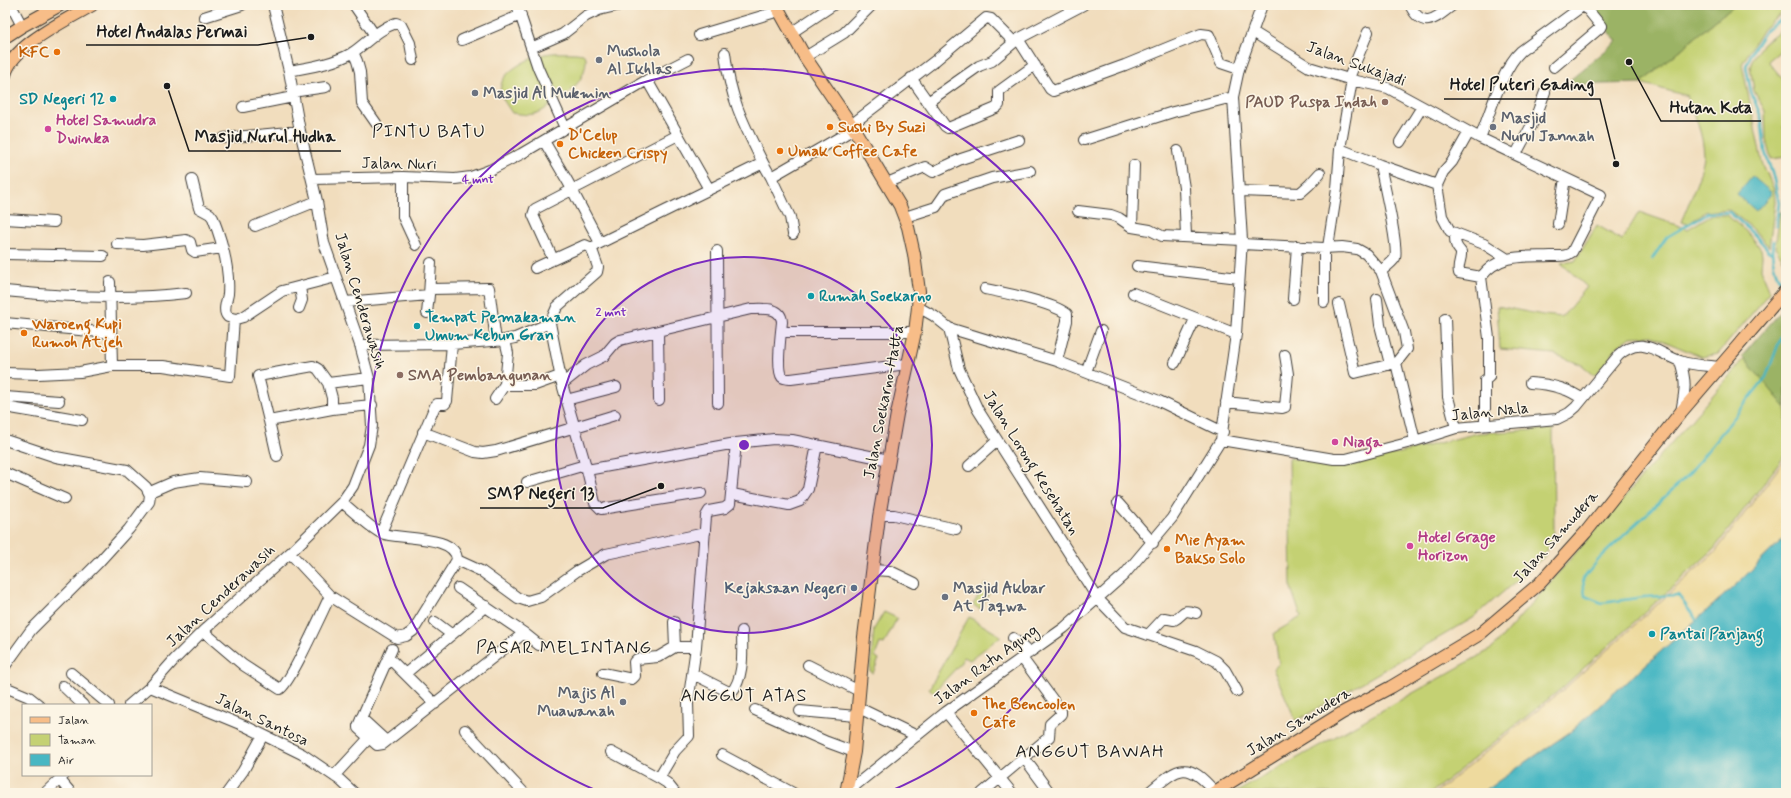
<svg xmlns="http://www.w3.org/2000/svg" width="1791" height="798" viewBox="0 0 1791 798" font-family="Mynerve,sans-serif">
<rect width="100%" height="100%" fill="#fcf5e5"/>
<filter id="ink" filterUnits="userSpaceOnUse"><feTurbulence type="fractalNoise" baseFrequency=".025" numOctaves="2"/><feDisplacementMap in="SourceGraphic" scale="8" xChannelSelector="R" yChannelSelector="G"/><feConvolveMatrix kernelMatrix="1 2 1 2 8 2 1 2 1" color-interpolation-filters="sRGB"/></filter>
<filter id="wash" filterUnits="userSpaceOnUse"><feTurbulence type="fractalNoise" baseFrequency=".012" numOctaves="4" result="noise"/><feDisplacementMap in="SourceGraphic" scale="16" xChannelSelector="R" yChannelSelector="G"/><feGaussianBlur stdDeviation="0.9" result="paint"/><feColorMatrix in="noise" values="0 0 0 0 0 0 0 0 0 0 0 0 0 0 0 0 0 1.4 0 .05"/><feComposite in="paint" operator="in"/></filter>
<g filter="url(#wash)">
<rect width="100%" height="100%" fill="#f1ddbd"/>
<path fill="#c4d173" stroke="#707648" d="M1734 5H1786V10L1763 29 1742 64 1762 162 1774 190 1775 202 1769 247 1752 228 1728 209 1705 212 1688 224 1681 222C1687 207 1704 169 1704 155 1703 134 1695 115 1687 96L1641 83Z
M1786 26V46L1768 61 1786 83V125L1783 127 1786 133V157L1771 159 1766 139 1765 111 1754 91 1750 66 1755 55 1763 43Z
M576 53 583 54 586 57C587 80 569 94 551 105 546 108 542 112 537 113 529 116 521 114 512 113 507 105 498 95 501 85 504 70 531 57 545 54 555 52 566 53 576 53Z
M1639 212 1688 229 1711 215H1727L1750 235 1761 249 1762 255 1761 269 1770 292 1718 354 1702 357 1652 336 1631 337 1617 347 1606 363 1594 375 1582 365 1554 354 1500 349 1497 306 1543 315 1562 317 1587 287 1561 263 1575 261 1597 225 1622 240Z
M1780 212H1786V264L1775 248Z
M1786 311V454L1714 549 1562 688 1431 793H1235L1493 648Z
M1553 429 1554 532 1545 556 1473 618 1296 721 1273 669 1279 664 1274 633 1301 617 1291 588 1289 458 1349 466 1478 433Z
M985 584 992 588 980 609 973 605Z
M884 612 897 618 884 644 880 643 875 656 879 659 873 673 870 671 874 629Z
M969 617 1001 636 970 660 964 657 959 665 934 692 929 689Z"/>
<path fill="#9bb365" stroke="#5c6840" d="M1587 5H1734L1641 83 1564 85 1617 41Z
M1786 306V408L1742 356Z"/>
<path fill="#eeda9e" stroke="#857b5d" d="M1786 458V536L1739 582 1570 732 1481 793H1435L1564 689 1716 551Z"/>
<path fill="#49b7c3" stroke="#326a70" d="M1752 176 1772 193 1756 211 1737 194Z
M1786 536V793H1481L1570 732 1739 582Z"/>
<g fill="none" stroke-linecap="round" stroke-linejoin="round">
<path stroke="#49b7c3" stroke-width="2.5" d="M1776 225 1779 203 1774 179 1765 152 1761 117 1751 92 1746 66 1753 50 1766 30 1786 16
M1773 241C1770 259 1775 271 1783 288
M1652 259 1667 237 1708 213 1729 212 1752 232 1771 253
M1696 619 1678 595 1644 597 1602 603 1585 596 1583 579 1600 558 1687 476 1741 409 1766 377 1786 324"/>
</g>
</g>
<g filter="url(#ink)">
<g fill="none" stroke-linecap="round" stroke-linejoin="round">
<defs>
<path id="minor" d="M11 5 22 26
M354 5 374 34
M517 5 538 68 565 128
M1410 5C1423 32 1437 17 1453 5
M204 17 242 5
M1253 32 1309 67 1352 80 1388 88 1480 138 1601 195 1572 252C1566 257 1559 256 1551 256 1523 257 1500 253 1481 277L1489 338V377L1485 380V424
M791 33 833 5
M699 35 779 11
M1018 39 1083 5
M462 40 521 15
M531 48 563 34 586 16 599 10 620 5
M353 52 357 61 360 72 362 103 376 123
M725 53C730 98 743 123 763 163
M805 57 844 33 872 5
M1554 67 1600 28 1601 26 1584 5
M289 71C310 67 333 64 352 53 367 43 378 29 396 23L401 25 410 43 413 60
M911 78 945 126 948 128 996 108 999 105V91L1035 65
M1349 78 1368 32
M647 80 688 59
M292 92 326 87
M928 102 979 66 992 61 1018 39 1050 89 1053 91 1125 65 1201 34 1209 35 1221 63 1239 69
M243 107 293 97
M851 125 936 60 986 18 991 19 1014 42
M224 138 300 131
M1480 138C1490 114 1502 68 1521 51L1584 5
M1084 140 1173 112 1233 97
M544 141 568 182 600 243 593 247 592 250 598 267 597 272 557 307 550 323 562 384 587 470 736 443 774 439 792 440 889 460
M1400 142 1422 107
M1340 149 1380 165 1437 185 1442 216 1450 231 1484 244 1506 258
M1178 151 1184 188 1186 236
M1516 154 1535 119 1545 92
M1380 165C1383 180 1399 247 1395 258 1392 263 1386 267 1381 271
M403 177V217L416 245
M771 177 790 217 793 234
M192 179 199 208 210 214 213 218C222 241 230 268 228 294 227 301 222 311 228 317L236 319 243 317 282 291 336 277
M312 179 403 177 455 179 471 177 490 170 521 154 647 80 709 189
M887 183 925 167 933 172 961 159 1019 140
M1437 185 1443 172 1452 162 1469 132
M1238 191 1300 193 1309 185 1320 173
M1078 211 1111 215 1119 218 1132 227 1150 230 1162 236 1242 240
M905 217 936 207 945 194 992 178 1030 171
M5 219 54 222
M1558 224 1565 178
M255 226 317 201
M1132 227 1134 165
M1455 234C1455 242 1455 246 1461 252 1462 259 1457 265 1459 273L1481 277
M600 243 763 163 771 177 854 129
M117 244 143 245 186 240 190 242 192 250 195 252 222 248
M1242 244 1324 248 1342 247 1357 249 1366 254 1381 271 1404 332 1407 349 1396 363 1355 373 1339 304
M1328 247 1337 189 1340 149 1352 80
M717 251 718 403
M5 254 103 256
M553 259 533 215 535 209 678 135
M1137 266 1239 278
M535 268 585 245 592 248
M110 282 112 366
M430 289 489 288 496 341
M985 289C1005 293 1052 302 1067 314V321L1057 361
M5 291C65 297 127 300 186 293
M1133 293 1236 334
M1293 299 1297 246
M1377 299 1380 325 1390 364
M345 302 429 295 431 263
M1324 302V248
M918 307 934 316 949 328 959 369 978 410 1098 599 1125 627 1196 651 1216 661 1225 670 1237 691
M299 308 302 300 300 287
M427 313 429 295
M1445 319 1448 397 1456 428
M5 323 111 333
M949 328 1057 361 1159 401 1223 432
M658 331 659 400
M781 332H915
M360 345 452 344 505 340 515 338 550 323
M1680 361C1687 383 1685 390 1681 412
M1175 363 1195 319
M1396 363 1415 441
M1086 372 1101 331
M5 373 38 374 80 372 112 366H163L230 376 234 319
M328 383 332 398V409L269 421 258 376 313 366 318 369 328 383 369 378
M1530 383C1548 384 1567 387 1582 399
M562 384 586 365 604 356 615 343 620 340 751 309C762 309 781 306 782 322 781 332 776 370 782 377 784 379 788 379 791 379L907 364
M505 385H535L560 376
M5 397 59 401
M495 399 505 384 508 353 505 340
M566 400 616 387
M1226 402 1282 408 1285 407 1288 374 1285 355
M5 407 82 420
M332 409 372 405
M269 421 277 456
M423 432 475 452 483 453 496 451 615 415
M5 440 56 457 127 470 146 487 150 495 149 502 129 529 99 562 31 630 5 666
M1221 440 1334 459H1346L1415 441 1456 428 1557 419 1569 413 1576 407 1618 356C1641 334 1657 353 1680 361 1693 366 1707 365 1720 367
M969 466 997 441
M587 470 595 503 601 509 701 493
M5 473 65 499
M527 482 585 465
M150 492 173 482 200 478 247 482
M732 494 789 505 800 501 808 489 817 445
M1118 503 1153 543
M879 515H894L956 529
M381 533 435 406 437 404H445L447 401 452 344
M290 553 330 596 397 638 406 636 413 631 457 560C457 534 397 540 381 533 372 529 350 509 342 502
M457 560 481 571 518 598 527 601 541 597 577 571 606 554 705 533
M872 570 890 571 915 583
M435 622 451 634
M674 622 675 647
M203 631 243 665 280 689C290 684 323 610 330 596
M524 633 539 645
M1148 635 1164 618 1174 620C1185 614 1181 608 1196 613
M1013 638 1029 653
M392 649 358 726V728L377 745 383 744 524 633 458 588
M389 658 435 704
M808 665 859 691
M71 673 109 705
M603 673 632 679 635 676 634 662 637 659 658 657 675 647H696
M405 674 486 606
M693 674 731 693C745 677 742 651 742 631
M63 686 83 705
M5 687 29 697 39 705
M150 687 247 727 302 754 340 780 354 793
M129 705 150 687 174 660 203 631 290 553 342 502 353 486 369 445 372 426 369 378 360 345 324 243 317 201 300 131 289 71 273 5
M857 707 917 736
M755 710 827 742 854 752
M800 711 856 716
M946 712 1012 793
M361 718 386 741
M465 730 524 793
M611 752 659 778
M722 755 793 793
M1025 759 1050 793
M334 776 369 738
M60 780 71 793
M847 792 946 712 1064 628 1124 575 1172 518 1221 440 1236 334 1242 240 1233 97 1239 69 1262 5
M45 793 64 775
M227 793 243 771 263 735
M675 793 667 783 659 778 675 751 689 736 688 703 696 647 706 516 709 511 725 508 730 504 736 443
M982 793 1049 737 1050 724 1061 714V711L1022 658
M1148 793C1178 768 1186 758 1215 792"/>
<path id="major" d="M776 5 805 57 854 129 900 206 908 227 914 254 919 291 918 307 915 332 897 414 879 517 864 637 854 752 846 793
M5 37 22 26 60 5
M5 75C12 45 67 20 92 5
M1213 793 1342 713 1391 687 1480 634 1540 583 1586 532 1681 412 1786 290"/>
</defs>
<use href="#minor" stroke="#3c3934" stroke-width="12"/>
<use href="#major" stroke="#3c3934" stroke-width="14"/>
<use href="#minor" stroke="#fff" stroke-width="10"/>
<use href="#major" stroke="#f7bd88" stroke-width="12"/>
</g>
</g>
<circle cx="744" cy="445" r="188" fill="#7b2cbf" fill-opacity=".12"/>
<g fill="none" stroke="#7b2cbf" stroke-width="2">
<circle cx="744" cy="445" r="188"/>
<path d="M600 792A376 376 0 1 1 888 792"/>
</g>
<g fill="#e8710a" stroke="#fcf5e5" stroke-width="1.5">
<circle cx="57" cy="52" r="4"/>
<circle cx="830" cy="127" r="4"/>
<circle cx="560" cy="144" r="4"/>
<circle cx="780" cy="151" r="4"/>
<circle cx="24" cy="333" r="4"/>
<circle cx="1167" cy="549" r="4"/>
<circle cx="974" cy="713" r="4"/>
</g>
<g fill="#6b7280" stroke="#fcf5e5" stroke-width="1.5">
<circle cx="599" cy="60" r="4"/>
<circle cx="475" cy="93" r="4"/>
<circle cx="1493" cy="127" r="4"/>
<circle cx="945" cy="597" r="4"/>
<circle cx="623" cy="702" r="4"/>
</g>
<g fill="#0f9aa8" stroke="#fcf5e5" stroke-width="1.5">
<circle cx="113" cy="99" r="4"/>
<circle cx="811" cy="296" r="4"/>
<circle cx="417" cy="326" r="4"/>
<circle cx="1652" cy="634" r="4"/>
</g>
<g fill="#8d6e63" stroke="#fcf5e5" stroke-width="1.5">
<circle cx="1385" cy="102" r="4"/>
<circle cx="400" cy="375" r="4"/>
</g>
<g fill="#d1479c" stroke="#fcf5e5" stroke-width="1.5">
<circle cx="48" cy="129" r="4"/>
<circle cx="1335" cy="442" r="4"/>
<circle cx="1410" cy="546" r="4"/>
</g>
<circle fill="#5c6f8a" stroke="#fcf5e5" stroke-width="1.5" cx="854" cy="588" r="4"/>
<g text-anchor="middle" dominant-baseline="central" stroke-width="3" stroke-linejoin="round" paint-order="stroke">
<g font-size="16" font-weight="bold" fill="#5b616d" stroke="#fcf5e5" text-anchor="start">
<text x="607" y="51">Mushola<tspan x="607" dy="18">Al Ikhlas</tspan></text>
<text x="483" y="93">Masjid Al Mukmin</text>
<text x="1501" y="118">Masjid<tspan x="1501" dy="18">Nurul Jannah</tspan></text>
<text x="953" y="588">Masjid Akbar<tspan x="953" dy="18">At Taqwa</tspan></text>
<text x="615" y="693" text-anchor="end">Majis Al<tspan x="615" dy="18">Muawanah</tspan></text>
</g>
<g font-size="16" font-weight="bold" fill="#c56008" stroke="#fcf5e5" text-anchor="start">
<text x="49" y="52" text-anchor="end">KFC</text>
<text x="838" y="127">Sushi By Suzi</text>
<text x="568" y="135">D'Celup<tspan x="568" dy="18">Chicken Crispy</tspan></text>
<text x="788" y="151">Umak Coffee Cafe</text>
<text x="32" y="324">Waroeng Kupi<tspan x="32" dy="18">Rumoh Atjeh</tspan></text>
<text x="1175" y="540">Mie Ayam<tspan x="1175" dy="18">Bakso Solo</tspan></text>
<text x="982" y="704">The Bencoolen<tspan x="982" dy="18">Cafe</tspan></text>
</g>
<g font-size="16" fill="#1c1c1c" stroke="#fcf5e5">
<text transform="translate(1356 64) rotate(20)">Jalan Sukajadi</text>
<text transform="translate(399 164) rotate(1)">Jalan Nuri</text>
<text transform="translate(360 301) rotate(73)">Jalan Cenderawasih</text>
<text transform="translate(884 402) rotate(-79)">Jalan Soekarno-Hatta</text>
<text transform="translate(1490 412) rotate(-6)">Jalan Nala</text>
<text transform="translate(1031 463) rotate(58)">Jalan Lorong Kesehatan</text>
<text transform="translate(1556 537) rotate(-48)">Jalan Samudera</text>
<text transform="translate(221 596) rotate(-43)">Jalan Cenderawasih</text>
<text transform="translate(986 665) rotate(-36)">Jalan Ratu Agung</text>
<text transform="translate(262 720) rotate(26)">Jalan Santosa</text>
<text transform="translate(1299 722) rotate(-31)">Jalan Samudera</text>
</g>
<g font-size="16" font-weight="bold" fill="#0d838f" stroke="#fcf5e5" text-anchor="start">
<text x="105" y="99" text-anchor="end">SD Negeri 12</text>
<text x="819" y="296">Rumah Soekarno</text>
<text x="425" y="317">Tempat Pemakaman<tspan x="425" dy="18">Umum Kebun Gran</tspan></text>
<text x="1660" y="634">Pantai Panjang</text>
</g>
<g font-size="16" font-weight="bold" fill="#785e54" stroke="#fcf5e5" text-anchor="end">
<text x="1377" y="102">PAUD Puspa Indah</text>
<text x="408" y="375" text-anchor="start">SMA Pembangunan</text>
</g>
<g font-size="16" font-weight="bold" fill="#b23c85" stroke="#fcf5e5" text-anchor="start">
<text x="56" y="120">Hotel Samudra<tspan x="56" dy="18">Dwinka</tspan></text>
<text x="1343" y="442">Niaga</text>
<text x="1418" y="537">Hotel Grage<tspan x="1418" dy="18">Horizon</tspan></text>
</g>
<g font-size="16" font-weight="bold" fill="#4e5e75" stroke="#fcf5e5" text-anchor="end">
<text x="846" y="588">Kejaksaan Negeri</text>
</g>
<g font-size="18" letter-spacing="1" fill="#1c1c1c" stroke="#fcf5e5">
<text x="429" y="132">PINTU BATU</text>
<text x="564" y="648">PASAR MELINTANG</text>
<text x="744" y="696">ANGGUT ATAS</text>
<text x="1090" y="752">ANGGUT BAWAH</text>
</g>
</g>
<circle cx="744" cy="445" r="6" fill="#7b2cbf" stroke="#fcf5e5" stroke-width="2"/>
<g font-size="12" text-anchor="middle" font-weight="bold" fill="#7b2cbf" stroke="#fcf5e5" stroke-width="3" stroke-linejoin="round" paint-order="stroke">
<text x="478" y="183">4 mnt</text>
<text x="611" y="316">2 mnt</text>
</g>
<path fill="none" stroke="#1c1c1c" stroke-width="1.5" d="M311 37L258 45H86M1616 164L1600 99H1444M1629 62L1661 121H1761M167 86L189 151H341M661 486L603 508H480"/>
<g fill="#1c1c1c" stroke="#fcf5e5" stroke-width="1.5">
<circle cx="311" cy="37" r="4"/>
<circle cx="1616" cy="164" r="4"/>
<circle cx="1629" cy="62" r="4"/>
<circle cx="167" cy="86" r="4"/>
<circle cx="661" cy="486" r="4"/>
</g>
<g font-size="17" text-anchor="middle" font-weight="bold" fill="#1c1c1c" stroke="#fcf5e5" stroke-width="3" stroke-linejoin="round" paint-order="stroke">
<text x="172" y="37">Hotel Andalas Permai</text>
<text x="1522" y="90">Hotel Puteri Gading</text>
<text x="1711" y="113">Hutan Kota</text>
<text x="265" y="142">Masjid Nurul Hudha</text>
<text x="541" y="499">SMP Negeri 13</text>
</g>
<rect width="1791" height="798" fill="none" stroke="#fcf5e5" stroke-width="20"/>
<rect x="22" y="704" width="130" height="72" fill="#fcf5e5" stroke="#a29e95"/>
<rect x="30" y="717" width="20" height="6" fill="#f7bd88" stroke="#a29e95"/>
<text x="58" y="724" font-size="12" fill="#1c1c1c">Jalan</text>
<rect x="30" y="734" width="20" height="12" fill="#c4d173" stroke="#a29e95"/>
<text x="58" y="744" font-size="12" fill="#1c1c1c">Taman</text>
<rect x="30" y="754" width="20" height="12" fill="#49b7c3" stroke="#a29e95"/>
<text x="58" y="764" font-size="12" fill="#1c1c1c">Air</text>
</svg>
